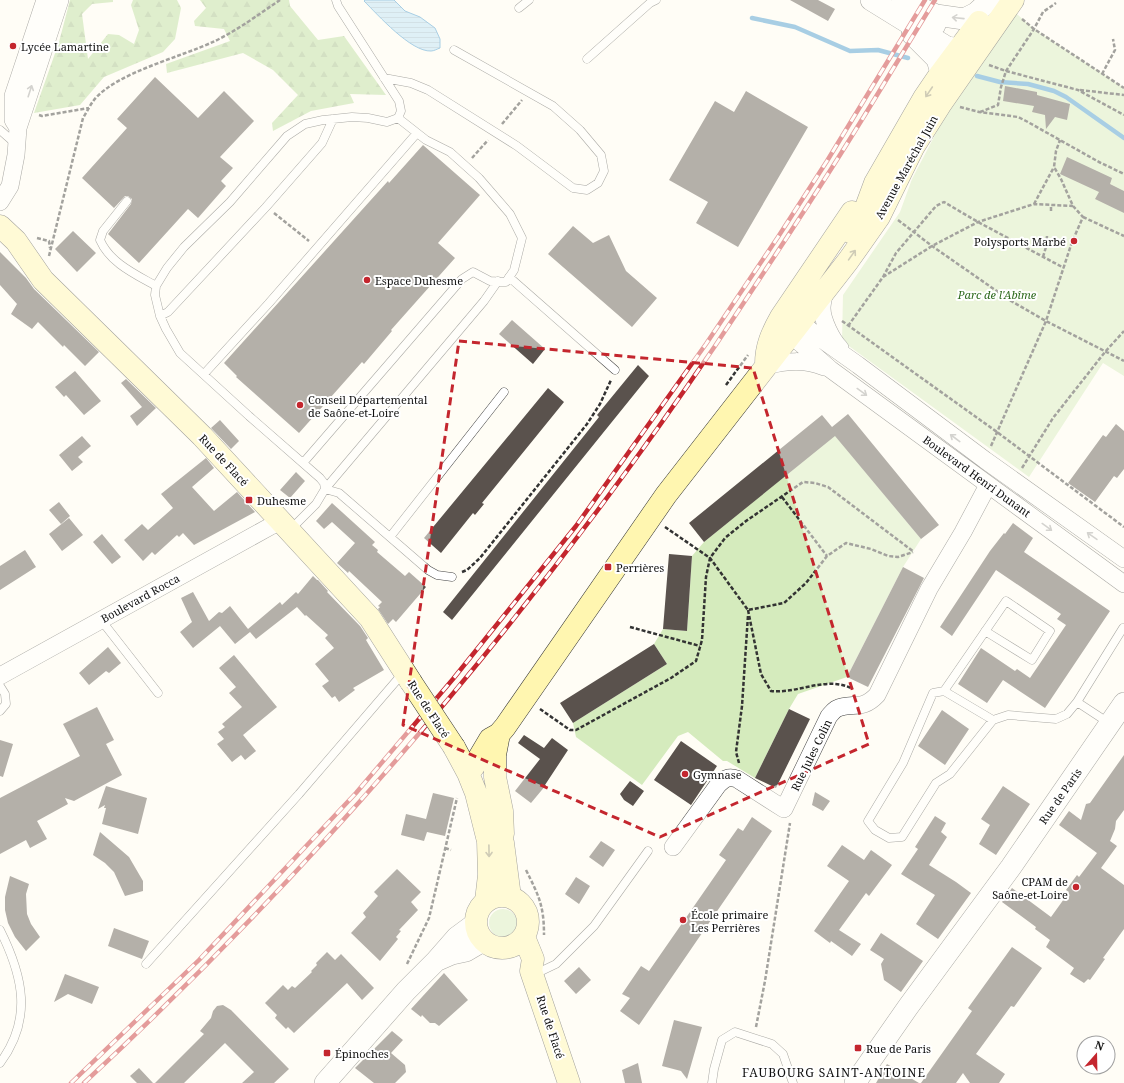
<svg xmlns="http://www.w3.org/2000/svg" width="1124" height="1083" viewBox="0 0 1124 1083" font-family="'Noto Serif',serif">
<defs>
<pattern id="forest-firs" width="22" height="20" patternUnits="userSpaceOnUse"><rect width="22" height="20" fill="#b9dc9c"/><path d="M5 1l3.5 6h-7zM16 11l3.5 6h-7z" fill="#9ebc85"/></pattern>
<pattern id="water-rules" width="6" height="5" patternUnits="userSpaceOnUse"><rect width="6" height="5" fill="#b9e0f7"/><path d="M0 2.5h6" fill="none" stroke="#9ebfd3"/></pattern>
</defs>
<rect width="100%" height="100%" fill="#fffdf5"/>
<path fill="#d5ebbd" d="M1009 7 1034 29 1124 88V376L1103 363 1029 477 842 341 843 295 900 212 912 179 958 91Z
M835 435 921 539 903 567 847 677 798 694 789 709 755 778 727 761H723L688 732 678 736 642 785 576 737 573 723 667 664 654 644 663 629 687 631 692 556 704 542Z
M489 923a14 14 0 1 1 28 0a14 14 0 1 1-28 0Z"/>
<path fill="url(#forest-firs)" d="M70 0H113V2L92 4 82 14 88 59 108 34 119 35 134 44 139 30 131 5 133 0H177L181 8 175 39 163 52 104 77 80 105 34 113 59 42Z
M200 0H289L290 6 318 40 344 36 386 95 350 94 354 103 311 111 273 131 272 123 298 95 273 70 243 53 167 73 166 64 230 41 224 29 195 26 194 21 206 8Z"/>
<path fill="url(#water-rules)" stroke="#3f96cf" d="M365 0H394L405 11 420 17 435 28 440 39V48C437 49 434 51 431 51 411 52 378 15 364 1Z"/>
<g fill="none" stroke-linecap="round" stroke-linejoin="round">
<path stroke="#3f96cf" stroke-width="4.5" d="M752 18 795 27 850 51 878 50 908 58
M977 76 1000 82 1028 84 1054 91 1066 97 1124 138"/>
</g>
<path fill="#5a524d" d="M790 0H818L835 9 828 21Z
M155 77 198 118 224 91 254 121 220 157 233 168 221 181 226 186 198 218 188 209 139 263 108 234 131 204 132 199 128 196H125L114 208 82 178 127 128 117 119Z
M1005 86 1037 92V95L1070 104 1067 120 1055 117 1046 129 1045 115 1032 112 1034 106 1003 101Z
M746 91 808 127 738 247 696 223 708 202 669 180 715 101 734 112Z
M423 145 480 195 438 243 455 258 391 330 392 331 364 364 362 362 299 433 236 377 237 376 224 363 388 181 389 183Z
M1067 157 1112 178 1110 184 1124 191V213L1095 199 1099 192 1060 174Z
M573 226 593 243 609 235 626 271 657 298 632 327 548 254Z
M73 231 96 253 77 272 55 249Z
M0 252 26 278 34 289 99 352 85 366 64 345 63 347 38 322 32 329 11 314 17 304 0 285Z
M512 320 545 349 533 364 499 334Z
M638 365 649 376 452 620 443 612 599 417 597 415Z
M75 371 101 401 84 415 66 395 64 397 55 387Z
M126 379 156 408 137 426 130 416 142 407 121 383Z
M548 388 564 402 482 503 484 504 475 515 473 513 441 553 424 538Z
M848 414 939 525 921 539 835 436 704 542 689 523 822 415 832 427Z
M220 420 239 441 231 449 211 428Z
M1116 424 1124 431V469L1117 478 1114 476 1095 502 1068 483 1103 435 1106 437Z
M82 436 91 446 78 457 83 462 72 471 59 455Z
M206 458 214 468 192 487 214 511 237 492 255 512 194 545 183 533 179 537 177 535 155 555 152 552 143 561 124 540 142 524 148 530 173 508 161 494Z
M296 472 305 481 290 498 280 490Z
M59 502 70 516 61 524 49 510Z
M332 503 375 542 372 545 378 550 377 552 405 576 409 572 426 587 396 622 393 619 388 624 378 609 380 607 378 606 382 602 349 571 348 573 337 563 355 543 332 522 324 529 316 521Z
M69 518 83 535 62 551 49 534Z
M1013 523 1033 538 1024 552 1110 611 1045 708 1003 680 987 703 958 684 981 648 1015 671 1017 669 1030 678 1066 625 1057 619 1061 614 996 570 952 636 940 627 990 551 1004 533 1005 534Z
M102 534 121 557 112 564 93 542Z
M25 550 36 567 0 590V566Z
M669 554 692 556 687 631 663 629Z
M903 567 924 578 868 687 847 677Z
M313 576 317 580H318L328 591 327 592 360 626 368 638 366 640 384 670 353 688 355 690 339 702 335 696 332 698 322 686 329 681 315 664 334 648 325 638 328 635 306 615 305 616 297 607 256 639 250 632 235 644 220 626 193 648 180 632 192 622 181 598 193 592 209 621 219 612 222 613 230 606 248 629 280 602 282 605 296 592 298 594Z
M654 644 667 664 573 723 560 703Z
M108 647 121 663 109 673 106 671 89 685 79 673Z
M234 655 277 707 243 735 256 751 245 760 241 755 232 762 217 744 224 739 218 732 225 727 222 724 242 707 229 693 236 687 219 668Z
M97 707 114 740 106 744 122 775 74 801 65 798 68 804 37 821 47 839 30 848 26 840 0 854V798L80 756 63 724Z
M789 709 810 719 776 788 755 778Z
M942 710 969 729 945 765 918 746Z
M524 735 544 748 552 738 568 750 545 785H546L531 803 515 791 540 759 518 743Z
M0 740 13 744 3 777 0 776Z
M681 741 717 766 691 805 654 780Z
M1124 755V810L1116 821 1115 829 1110 841 1117 846 1101 868 1124 885V929L1103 958 1105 959 1090 980 1088 979 1084 983 1070 974 1074 968 1046 947 1050 940 1035 929 1036 927 1002 902 1012 888 1051 917 1069 892 1066 890 1077 875 1079 877 1097 853 1059 825 1069 811 1081 820 1086 804 1090 803Z
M630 781 644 791 633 806 624 800 620 794Z
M106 786 147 798 138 834 102 824 106 808H104L105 805 98 809Z
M1003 786 1030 804 996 855 979 844 990 825 981 819Z
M815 792 830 801 823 811 812 805Z
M433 793 454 798 445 836 427 832 424 841 401 835 406 814 426 819Z
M935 816 946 823 941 832 947 837 929 865 956 882 971 893 938 939 916 924 935 895 901 874 918 849 915 847Z
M752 817 772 831 639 1025 620 1011 630 998 622 994 641 966 649 971 726 860 719 855 738 828 743 831Z
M100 832 129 857 143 881V891L125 896 114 872 105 863 93 855Z
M601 841 615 850 603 867 589 857Z
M842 845 864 860 871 850 892 865 869 896 866 893 839 930 861 944 852 956 831 941 830 943 814 931 849 881 827 866Z
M397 869 421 892 411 902 418 910 399 930 401 931 396 937 398 939 380 961 351 933 366 917 363 913 378 896 374 892Z
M10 876 29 884 26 894 27 914 31 924 40 937 26 951 15 937 8 923 5 910V897Z
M576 877 590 886 579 904 565 894Z
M114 928 149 941 142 959 108 946Z
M881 933 923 961 901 992 884 980 881 964 884 959 870 950Z
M1012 947 1042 968 1014 1007 1011 1006 976 1054 1005 1074 999 1083H970L963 1073 956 1083H921L972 1011 968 1008Z
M327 952 335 960 341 954 374 988 362 1000 347 983 294 1033 288 1027 286 1029 275 1018 277 1015 265 1003 283 985 288 990 292 986 295 988 312 972 311 971 317 965 316 963Z
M579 967 591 980 576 994 564 981Z
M444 973 468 1000 439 1026 435 1023H430L422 1015 421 1017 411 1009Z
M65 974 99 987 92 1004 68 994 54 1002Z
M223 1005 231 1010 289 1069 274 1083H242L254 1072 225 1043 184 1083H155L204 1034 200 1031 211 1018 213 1011 217 1006Z
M674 1020 702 1027 687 1079 681 1071 662 1066Z
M392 1031 403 1040 391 1053 405 1065 406 1072 395 1083H374L355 1068Z
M638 1063 642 1083H625L622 1070Z
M887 1064 919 1083H876Z
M139 1068 153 1083H137L130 1076Z"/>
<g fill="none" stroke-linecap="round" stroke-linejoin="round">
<defs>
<path id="service" d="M519 8 529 0
M587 59 650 3 656 0
M384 78 411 83 428 90 517 146 573 188 587 190 598 183 604 171 601 155 580 130 553 106 454 50
M0 130 16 144
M127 201 103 231 100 240C110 263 135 274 156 286
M509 277 615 370
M160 316 168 312 266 207 322 143 333 119
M204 374 269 303 417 133
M303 463 462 279 473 272 490 281 506 282 514 270 522 238 510 214 479 178 450 152 426 140 398 118
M290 530 316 504 325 489 324 483 320 478 249 416 180 353 166 329 160 316 155 295 156 286 167 268 184 247 230 202 287 136 305 124 323 120 352 117 368 118 387 122 398 118 401 111 399 101 338 6 336 0
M390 537 504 392
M452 577 437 575 428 570 339 493 325 489 484 301 498 281
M101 620 158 693
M985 631 1032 660 1050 631 1006 601 944 691 993 720 1008 715 1056 719 1067 714 1077 702 1123 628
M0 686 5 694 6 704 0 711
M944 691 933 693 903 763 868 821 875 830 889 838 902 837 936 783 950 774 993 720
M1077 702 1109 723
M0 930C23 976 33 1019 0 1063
M146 964 299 794 403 673
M533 975 556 964 594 926 648 851
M712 1083 714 1069 722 1040 735 1032 772 1044 783 1054 793 1083"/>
<path id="minor" d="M18 128 13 120V96L45 0
M0 202 10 186 16 155 18 128 60 0
M825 290C824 296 822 303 822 308 822 320 832 340 840 348
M792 315 817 336 858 365 985 460 1124 559
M790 334 830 369 1124 584
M766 366C786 361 805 359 824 367
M0 676 280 521
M673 847 718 785C724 779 728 776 737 779L784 809 829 716C831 714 833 711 836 709 852 701 861 712 877 695L929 589 963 532 988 485"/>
<path id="tertiary" d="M871 0 947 47 960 49 974 43
M902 0 918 14 935 25
M921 8 936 15 964 19 976 13 990 0
M912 34 937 59 941 73
M436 961 452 954 466 951 483 941
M325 1083 406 991 436 961 457 937 476 923
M855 1083 908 1007 1011 867 1124 703"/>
<path id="secondary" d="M0 226 16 241 43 280 202 436 370 618 411 682
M850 232 865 210 875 183 924 98 941 73 979 22
M766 364C766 346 772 333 781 317L852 212
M499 734 495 755V777L502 811 503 834
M454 747 468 773 476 793 488 841 489 875 486 901
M468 773 474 766 490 739 499 734 505 727 666 495 848 261 879 217 914 146 940 105 1013 0
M496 819 503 843 510 897
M476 922a26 26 0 1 1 52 0a26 26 0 1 1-52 0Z
M524 937 533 959 531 971 569 1083"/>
</defs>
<use href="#service" stroke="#444" stroke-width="9"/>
<use href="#minor" stroke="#444" stroke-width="18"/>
<use href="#tertiary" stroke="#444" stroke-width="22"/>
<use href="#secondary" stroke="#333" stroke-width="23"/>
<path stroke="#333" stroke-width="2.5" stroke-dasharray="4 2" stroke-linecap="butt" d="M1022 19 1034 29 1124 88
M989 65 1006 71 1078 90 1124 115
M1102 74 1115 50 1113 39
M1080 90 1124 95
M960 107 979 112 1018 117 1026 121 1099 162 1124 174
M980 112 998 105 1001 87 1006 71 1034 29 1043 12 1056 3
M39 115 42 116 89 108
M502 124 522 100
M472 158 488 140
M1034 204 1054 167
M1051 211V205
M274 213 309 241
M1083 217 1124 236
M898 220 932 246 1011 301 1046 321 1124 361
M37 238 49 241 50 248
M49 256 83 118C87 112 90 105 94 100 117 72 182 57 215 41 238 30 259 14 280 0
M1043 257 1046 247 1047 236
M883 277 932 246 978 222 1034 204 1073 206
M842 321 997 432 1124 527
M848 326 883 277 896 253 936 206 944 202 978 222 1064 268
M726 385 748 355
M991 446 1046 321 1072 242 1083 217 1073 206 1061 179 1054 167 1056 151 1060 140
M1022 468 1053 418 1105 352 1124 331
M782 497 827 556
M665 527 710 558 748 610 784 603 806 583 827 556 846 543 871 549 888 556 898 557 913 552
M462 572 467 570 480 558 587 424 600 404 611 380
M748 610 761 674 771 691C799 694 826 675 853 689
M630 627 700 646
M540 709 570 730H576L671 678 696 661 702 640 706 577 710 558 725 538 746 521 803 482 815 483 828 487 914 552
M739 763 736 752 742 706 748 615
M445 848 451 850
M526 870C539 896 544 906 544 935
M407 964 429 918 457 798
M756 1027 765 981 790 823"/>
<use href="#service" stroke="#fff" stroke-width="8"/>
<use href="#minor" stroke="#fff" stroke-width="17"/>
<use href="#tertiary" stroke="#fff" stroke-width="21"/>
<use href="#secondary" stroke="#fff6b0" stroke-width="22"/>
<defs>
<path id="rail" d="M71 1083 199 960 356 793 453 679 576 526 706 344 778 237 827 161 925 0
M84 1083C321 863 533 613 715 346 755 286 795 226 833 166 868 111 901 55 935 0"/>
</defs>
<use href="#rail" stroke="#c4262e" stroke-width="4.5"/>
<use href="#rail" stroke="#fff" stroke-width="3" stroke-dasharray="9" stroke-linecap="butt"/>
<defs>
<path id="secondary-bridge" d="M411 682 454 747"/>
</defs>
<use href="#secondary-bridge" stroke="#333" stroke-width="23" stroke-linecap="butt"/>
<use href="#secondary-bridge" stroke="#fff6b0" stroke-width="22"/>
</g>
<defs><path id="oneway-shaft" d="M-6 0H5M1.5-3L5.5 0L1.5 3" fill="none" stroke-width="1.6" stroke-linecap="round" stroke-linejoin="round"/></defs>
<g stroke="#a0a0a0">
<use href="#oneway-shaft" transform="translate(958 18) rotate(-174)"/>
<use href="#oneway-shaft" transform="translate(30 91) rotate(-72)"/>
<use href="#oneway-shaft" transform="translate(862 392) rotate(36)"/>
<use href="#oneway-shaft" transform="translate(955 438) rotate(-143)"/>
<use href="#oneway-shaft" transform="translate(1047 527) rotate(36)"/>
<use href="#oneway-shaft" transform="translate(1092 536) rotate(-145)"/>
</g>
<g stroke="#948f68">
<use href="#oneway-shaft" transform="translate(929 92) rotate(124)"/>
<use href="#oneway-shaft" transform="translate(852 255) rotate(-55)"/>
<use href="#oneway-shaft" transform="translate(489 851) rotate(89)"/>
</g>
<path d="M0 0H1124V1083H0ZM459 341 753 368 869 744 660 837 403 725Z" fill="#fffdf5" fill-opacity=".55" fill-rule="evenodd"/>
<path fill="none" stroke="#c4262e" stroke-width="3" stroke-dasharray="8 5" stroke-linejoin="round" d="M459 341 753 368 869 744 660 837 403 725Z"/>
<g fill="#c4262e" stroke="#fff" stroke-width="1.5">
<circle cx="13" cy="46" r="4"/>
<circle cx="1074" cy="241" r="4"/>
<circle cx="367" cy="280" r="4"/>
<circle cx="300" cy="405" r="4"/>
<rect x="245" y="496" width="8" height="8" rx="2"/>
<rect x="604" y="563" width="8" height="8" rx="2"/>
<circle cx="685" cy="774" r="4"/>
<circle cx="1076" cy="887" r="4"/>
<circle cx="683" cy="920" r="4"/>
<rect x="854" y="1044" width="8" height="8" rx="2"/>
<rect x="323" y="1049" width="8" height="8" rx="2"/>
</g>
<g text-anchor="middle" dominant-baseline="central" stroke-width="4" stroke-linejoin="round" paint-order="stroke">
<g font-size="11" fill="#111" stroke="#fff" text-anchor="start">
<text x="21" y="46">Lycée Lamartine</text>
<text x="1066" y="241" text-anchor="end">Polysports Marbé</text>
<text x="375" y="280">Espace Duhesme</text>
<text x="308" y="399">Conseil Départemental<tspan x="308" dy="13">de Saône-et-Loire</tspan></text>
<text x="257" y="500">Duhesme</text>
<text x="616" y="567">Perrières</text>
<text x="693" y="774">Gymnase</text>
<text x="1068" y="881" text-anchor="end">CPAM de<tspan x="1068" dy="13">Saône-et-Loire</tspan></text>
<text x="691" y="914">École primaire<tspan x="691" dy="13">Les Perrières</tspan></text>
<text x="866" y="1048">Rue de Paris</text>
<text x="335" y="1053">Épinoches</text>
</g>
<g font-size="11" fill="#111" stroke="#fff">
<text transform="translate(906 167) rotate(-61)">Avenue Maréchal Juin</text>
<text transform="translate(224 460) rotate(47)">Rue de Flacé</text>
<text transform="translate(977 476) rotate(36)">Boulevard Henri Dunant</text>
<text transform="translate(140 598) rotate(-29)">Boulevard Rocca</text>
<text transform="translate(429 709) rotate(57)">Rue de Flacé</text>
<text transform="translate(811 755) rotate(-64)">Rue Jules Colin</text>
<text transform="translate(1060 796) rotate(-55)">Rue de Paris</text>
<text transform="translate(551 1027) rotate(72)">Rue de Flacé</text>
</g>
<g font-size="11" font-style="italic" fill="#2f6b1f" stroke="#fff">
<text x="997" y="294">Parc de l'Abîme</text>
</g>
<g font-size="12" letter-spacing="1" fill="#111" stroke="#fff">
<text x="834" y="1072">FAUBOURG SAINT-ANTOINE</text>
</g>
</g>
<g transform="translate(1096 1055) rotate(20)"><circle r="19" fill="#ffffff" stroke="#a0a0a0"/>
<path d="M0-3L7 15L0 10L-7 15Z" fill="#c4262e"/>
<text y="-6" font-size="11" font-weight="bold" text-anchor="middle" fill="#111111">N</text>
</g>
</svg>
